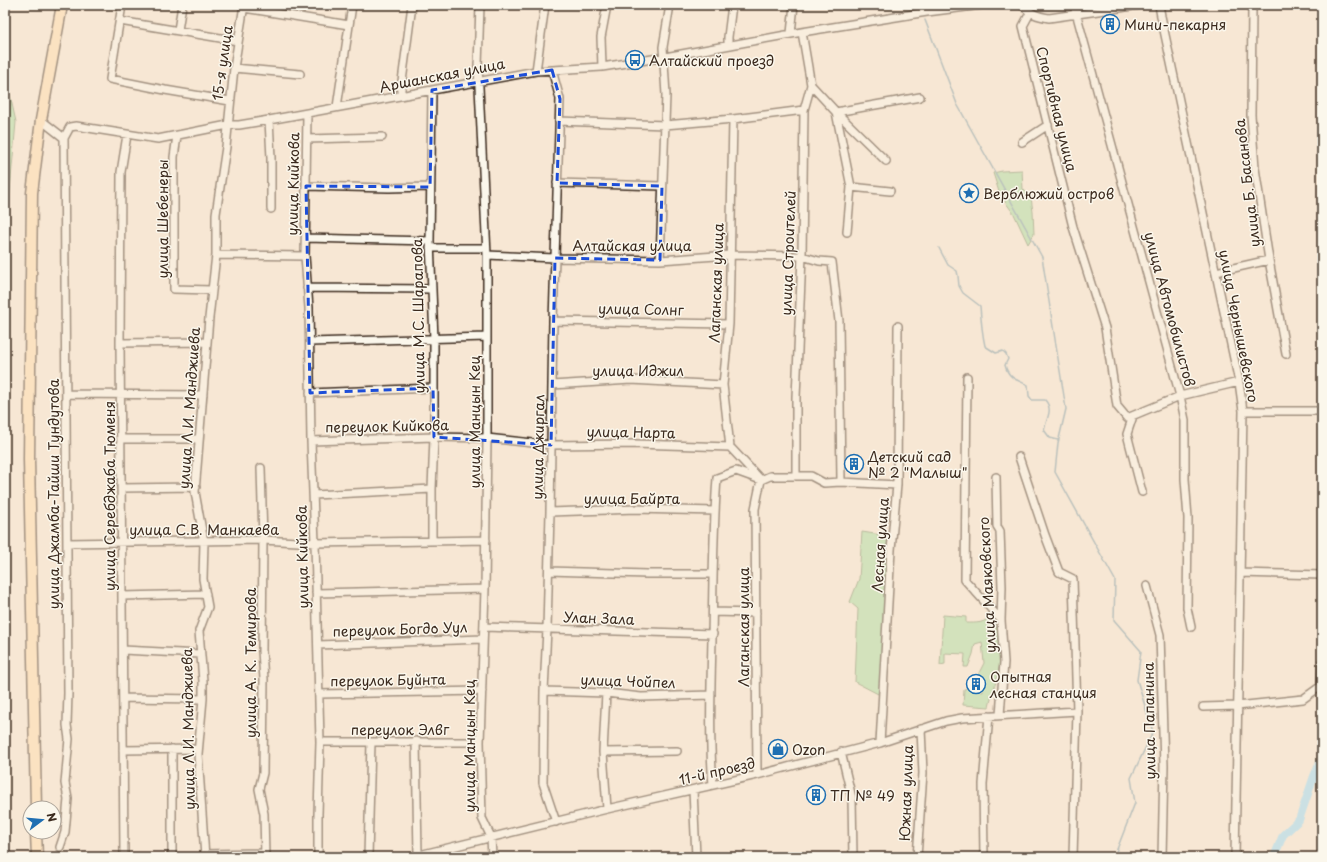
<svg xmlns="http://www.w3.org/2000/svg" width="1327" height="862" viewBox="0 0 1327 862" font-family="'Playpen Sans',sans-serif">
<rect width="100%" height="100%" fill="#f7e7d4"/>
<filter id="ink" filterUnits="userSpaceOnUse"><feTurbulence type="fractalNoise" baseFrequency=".025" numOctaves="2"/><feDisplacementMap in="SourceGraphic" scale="8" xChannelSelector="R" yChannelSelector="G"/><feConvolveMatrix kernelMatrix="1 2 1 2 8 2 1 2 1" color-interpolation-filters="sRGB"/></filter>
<g filter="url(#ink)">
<path fill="#a6dc9f" stroke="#70835e" d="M5 72 16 122 5 248Z
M1022 170 1023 189 1031 197 1033 212 1034 234 1028 244 1014 214 1000 195 993 173 1002 171Z
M862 532 888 536 880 695 855 682 858 609 850 602 859 579Z
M943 615 966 617V623C976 623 985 624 991 615 999 627 1001 650 1000 664 998 678 992 693 989 707L963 705 964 689 968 688 970 690 983 692 984 676 978 675 984 663 982 642 975 644 973 654 968 667H964L965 654 945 653V664L940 665Z"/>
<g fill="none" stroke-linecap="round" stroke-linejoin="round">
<path stroke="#7192a0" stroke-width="1.5" d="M925 20 957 104 1042 257 1066 409 1058 443 1055 472 1115 580 1114 620 1141 651 1137 680 1153 732 1131 778 1135 803 1114 857
M939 248 948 265 957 271 958 276 959 286 963 293 980 306C981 320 982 333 985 346L996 353 1003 351 1006 354 1008 359 1005 365C1008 378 1017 380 1028 385L1029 396 1032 400H1045C1054 410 1046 419 1044 430L1050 438 1058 440"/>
<path stroke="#95d8f7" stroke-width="8" d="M1274 857 1283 835 1299 820 1314 776 1322 758"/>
<defs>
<path id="minor" d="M122 5 110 79 165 90 230 101
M480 5 478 66 487 255V438L485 589 480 742 482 818 491 837 492 857
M1022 5C1031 14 1037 16 1049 18L1140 5
M1074 5 1180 396 1185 420V479L1188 518 1187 608 1191 627
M1159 5 1161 16 1239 382 1243 411 1235 857
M1254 5 1252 8 1251 115 1255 168 1269 260 1286 354
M244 8 349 25
M1030 13 1023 26 1073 227 1105 328 1117 406 1127 418 1180 396 1239 382
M120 21 238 41
M178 30 182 5
M791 33 794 5
M728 45V37L732 5
M602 67 601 37 607 5
M234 68 300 74
M552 70 560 99 553 321 550 512 547 629 544 691 543 783 556 822
M536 71 545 5
M811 85 836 112 886 161
M432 90 430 241 434 339V437L432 489V541
M401 96V89L412 5
M337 107 352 5
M41 120 64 138 70 127 76 126 158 139 228 125H239L269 120 536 71 602 67 665 57 802 32 927 12 982 5
M269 120 271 158V209
M559 121 665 125 733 119 804 110
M177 136 174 157V289L211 290
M307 139 382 137
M1022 142 1048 125
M557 183 662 186
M306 186 389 188 430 187
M851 187 890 191
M847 232 851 187 836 112 920 97
M306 238 430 241
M430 248H486
M216 255 305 256 309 308 311 441 315 543 320 742 318 814V857
M487 255 555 258 660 260 730 255 802 256 819 261 832 262 839 321 841 482
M305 256 307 113
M660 260 666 95 663 47 670 5
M1216 272 1269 260
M307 288 432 289
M553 321 729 324
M310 342 487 337
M120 343 207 342
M967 377 965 580 1001 620
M552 385 631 380 723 385
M310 393 433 388
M66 394 203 395
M1243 411H1322
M1133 416 1127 434 1142 492
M121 439H199
M311 441 434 437 487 438 551 445 635 444 730 447 759 478
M730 447 723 385 729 324 733 119
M1019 457 1045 535 1059 572 1073 579 1077 711 1073 857
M261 468 263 540 262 651 264 679 263 773 259 789 264 814 265 857
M796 476V397L802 256 804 110 811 85 802 32
M996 477 997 526 1000 531 1002 587 1001 620 1004 662 1000 715
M122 488 196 487
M314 495 432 489
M550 512 636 509 715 511
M67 543 263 540 315 543 486 540
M549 571 647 574H713
M1240 573 1322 575
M1147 586 1160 635 1164 766 1162 857
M316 593 485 589
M122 596 206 594
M713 612 756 613
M484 627 713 634
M318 645 483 639
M123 650 200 654
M544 691 606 693 641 697 711 695
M606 693 603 752 607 809
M319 694 482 691
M123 698 203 699
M1203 707 1237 706 1303 699 1321 686 1322 662
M416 741 418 855
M320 742H480
M880 743 891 550 897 485 898 326
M172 749V857
M123 750 198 749
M603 752 677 751
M841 752 852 798 853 857
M757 775 755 509 761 480
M713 785C709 737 711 687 712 639 713 585 713 532 717 478L736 471 761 480 770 476H811L824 483 841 482 897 485
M693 790 696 857
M60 847 65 832 68 799 65 783 69 739 67 725 68 693 64 138
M204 854 265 853
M124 857 120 343 121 172 127 135
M205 857 198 754 203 699V681L199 631 208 607 203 579 204 542 195 492 209 318 216 255V214L226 147 234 68 244 5
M368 857 371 742
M411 857 607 809 757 775 880 743 946 721 962 718 1077 711
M917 857 923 773 921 729
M984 857 983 784 989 716"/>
<path id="highway" d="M36 808 29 459 32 193 41 120 62 5
M36 832 37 857"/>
</defs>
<use href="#minor" stroke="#3b2a1e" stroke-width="10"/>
<use href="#highway" stroke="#3b2a1e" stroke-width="13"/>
<use href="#minor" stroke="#fbf7ec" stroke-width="7"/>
<use href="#highway" stroke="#fedbac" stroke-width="10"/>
</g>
</g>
<path d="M0 0H1327V862H0ZM552 70 560 99 557 183 662 186 660 260 555 258 551 445 434 437 433 388 310 393 306 186 430 187 432 90Z" fill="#f7e7d4" fill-opacity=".55" fill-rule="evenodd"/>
<path fill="none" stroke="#1d4ed8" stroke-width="3" stroke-dasharray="8 5" stroke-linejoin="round" d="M552 70 560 99 557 183 662 186 660 260 555 258 551 445 434 437 433 388 310 393 306 186 430 187 432 90Z"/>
<defs>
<symbol id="building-ring" viewBox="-11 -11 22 22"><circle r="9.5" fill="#fbf7ec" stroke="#1f6fb2" stroke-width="1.5"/><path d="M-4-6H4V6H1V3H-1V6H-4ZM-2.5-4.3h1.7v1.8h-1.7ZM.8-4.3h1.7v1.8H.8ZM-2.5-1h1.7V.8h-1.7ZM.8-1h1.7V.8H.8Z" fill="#1f6fb2"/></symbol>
<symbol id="bus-ring" viewBox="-11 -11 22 22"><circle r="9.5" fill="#fbf7ec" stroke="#1f6fb2" stroke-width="1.5"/><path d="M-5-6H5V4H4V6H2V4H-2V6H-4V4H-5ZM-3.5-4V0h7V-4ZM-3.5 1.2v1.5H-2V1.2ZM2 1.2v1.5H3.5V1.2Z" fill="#1f6fb2"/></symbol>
<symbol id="sight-ring" viewBox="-11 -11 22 22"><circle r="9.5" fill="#fbf7ec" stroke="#1f6fb2" stroke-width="1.5"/><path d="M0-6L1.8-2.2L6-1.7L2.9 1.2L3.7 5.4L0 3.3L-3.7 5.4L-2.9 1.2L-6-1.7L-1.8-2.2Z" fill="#1f6fb2"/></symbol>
<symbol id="shop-ring" viewBox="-11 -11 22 22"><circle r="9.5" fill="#fbf7ec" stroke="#1f6fb2" stroke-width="1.5"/><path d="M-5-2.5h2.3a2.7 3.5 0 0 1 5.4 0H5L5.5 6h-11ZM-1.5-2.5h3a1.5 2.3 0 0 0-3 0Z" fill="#1f6fb2"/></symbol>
</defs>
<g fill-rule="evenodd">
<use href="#building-ring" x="1099" y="13" width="22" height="22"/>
<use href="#bus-ring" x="624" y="49" width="22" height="22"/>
<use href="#sight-ring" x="958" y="182" width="22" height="22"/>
<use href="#building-ring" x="843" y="453" width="22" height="22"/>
<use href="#building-ring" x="965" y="673" width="22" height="22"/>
<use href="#shop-ring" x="767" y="738" width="22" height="22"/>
<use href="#building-ring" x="805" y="784" width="22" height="22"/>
</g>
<g text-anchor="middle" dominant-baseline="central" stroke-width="3" stroke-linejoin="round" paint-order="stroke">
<g font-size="14" fill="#3b2a1e" stroke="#fbf7ec" text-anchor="start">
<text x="1124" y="24">Мини-пекарня</text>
<text x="649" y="60">Алтайский проезд</text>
<text x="983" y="193">Верблюжий остров</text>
<text x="868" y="456">Детский сад<tspan x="868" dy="16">№ 2 "Малыш"</tspan></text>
<text x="990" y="676">Опытная<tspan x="990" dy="16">лесная станция</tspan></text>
<text x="792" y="749">Ozon</text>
<text x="830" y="795">ТП № 49</text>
</g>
<g font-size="14" fill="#3b2a1e" stroke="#fbf7ec">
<text transform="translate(222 63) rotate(-82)">15-я улица</text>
<text transform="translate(442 75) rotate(-11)">Аршанская улица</text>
<text transform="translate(1057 109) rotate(76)">Спортивная улица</text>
<text transform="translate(1247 183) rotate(-97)">улица Б. Басанова</text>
<text transform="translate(293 184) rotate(-89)">улица Кийкова</text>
<text transform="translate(162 219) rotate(-90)">улица Шебенеры</text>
<text x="632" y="245">Алтайская улица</text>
<text transform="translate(788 253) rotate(-88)">улица Строителей</text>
<text transform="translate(716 283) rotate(-88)">Лаганская улица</text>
<text transform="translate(641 309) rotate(1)">улица Солнг</text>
<text transform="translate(1170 309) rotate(75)">улица Автомобилистов</text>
<text transform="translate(418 316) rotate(-91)">улица М.С. Шарапова</text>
<text transform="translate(1239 326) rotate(79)">улица Чернышевского</text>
<text x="638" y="370">улица Иджил</text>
<text transform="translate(189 408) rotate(-86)">улица Л.И. Манджиева</text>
<text transform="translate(474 422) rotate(-90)">улица Манцын Кец</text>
<text transform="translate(387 426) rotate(-1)">переулок Кийкова</text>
<text transform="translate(631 432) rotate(1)">улица Нарта</text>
<text transform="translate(538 447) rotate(-89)">улица Джиргал</text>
<text transform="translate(53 494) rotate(-90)">улица Джамба-Тайши Тундутова</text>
<text transform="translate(109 496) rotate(-90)">улица Серебджаба Тюменя</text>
<text x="632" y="498">улица Байрта</text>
<text x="204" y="529">улица С.В. Манкаева</text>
<text transform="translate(880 545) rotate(-86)">Лесная улица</text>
<text transform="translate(302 557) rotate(-91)">улица Кийкова</text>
<text transform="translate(987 585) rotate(-93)">улица Маяковского</text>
<text transform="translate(599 618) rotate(2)">Улан Зала</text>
<text transform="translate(743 627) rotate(-90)">Лаганская улица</text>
<text transform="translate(400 629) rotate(-2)">переулок Богдо Уул</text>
<text transform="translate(250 663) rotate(-90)">улица А. К. Темирова</text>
<text transform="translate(388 680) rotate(-1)">переулок Буйнта</text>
<text transform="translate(628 681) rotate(2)">улица Чойпел</text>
<text transform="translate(1149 721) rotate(-91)">улица Папанина</text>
<text transform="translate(188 729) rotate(-91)">улица Л.И. Манджиева</text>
<text x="400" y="729">переулок Элвг</text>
<text transform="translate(469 746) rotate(-90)">улица Манцын Кец</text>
<text transform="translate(717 771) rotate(-13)">11-й проезд</text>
<text transform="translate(906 793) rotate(-88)">Южная улица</text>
</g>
</g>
<rect width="1327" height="862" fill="none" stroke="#fbf7ec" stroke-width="20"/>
<rect x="10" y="10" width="1307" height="842" fill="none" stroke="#3b2a1e" stroke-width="1.5" filter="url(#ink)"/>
<g transform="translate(42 820) rotate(74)"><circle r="19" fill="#fbf7ec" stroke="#aea59a"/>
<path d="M0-3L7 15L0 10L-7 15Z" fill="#1f6fb2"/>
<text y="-6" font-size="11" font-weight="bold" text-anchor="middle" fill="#3b2a1e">N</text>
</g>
</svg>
